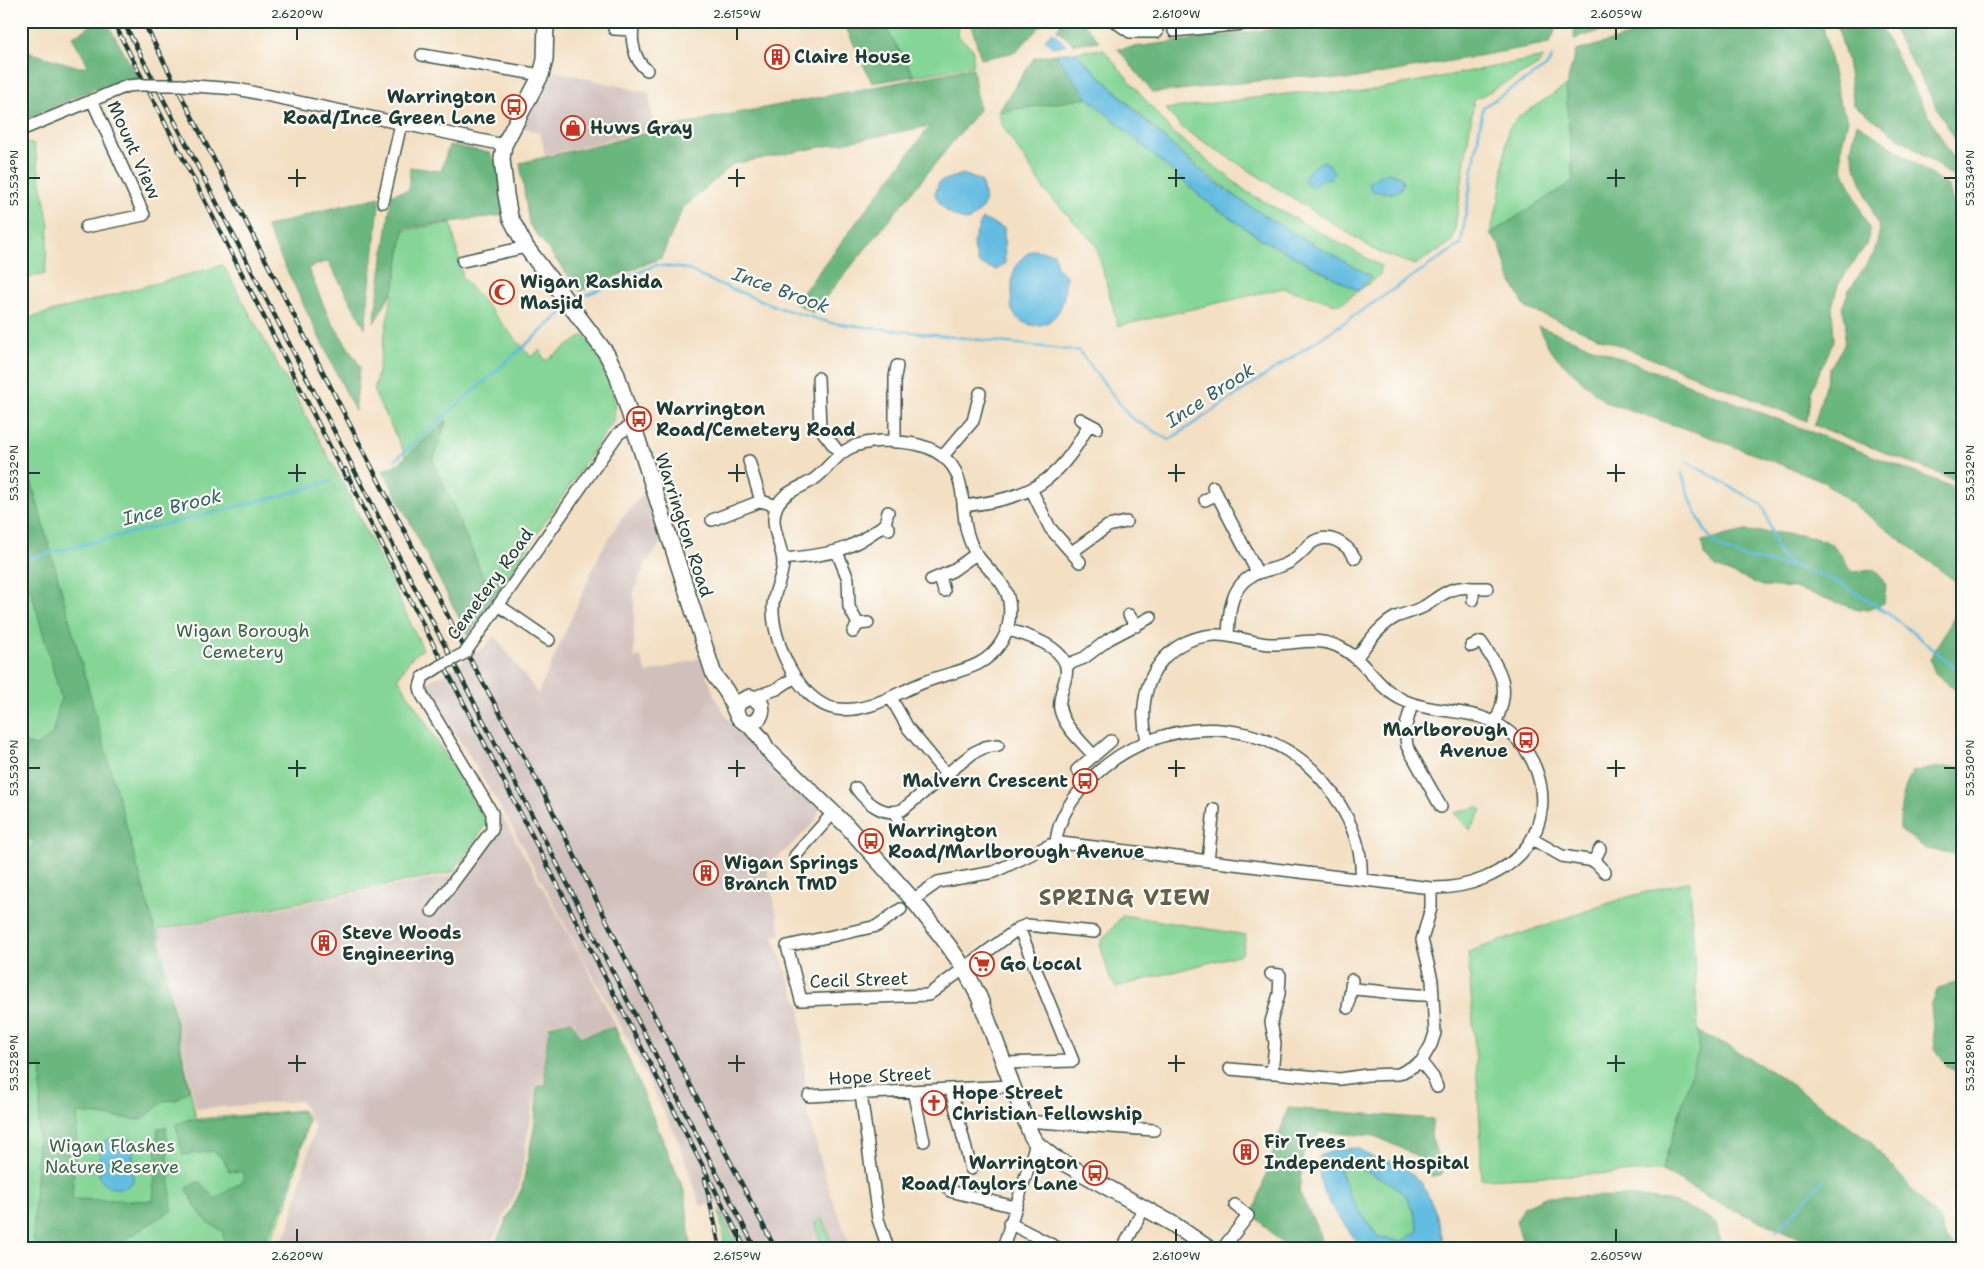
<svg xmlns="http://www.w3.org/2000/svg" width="1984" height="1269" viewBox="0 0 1984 1269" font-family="'Shantell Sans',sans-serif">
<rect width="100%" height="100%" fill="#fdfcf7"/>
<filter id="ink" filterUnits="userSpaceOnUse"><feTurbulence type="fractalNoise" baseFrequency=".02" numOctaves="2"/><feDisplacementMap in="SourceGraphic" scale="10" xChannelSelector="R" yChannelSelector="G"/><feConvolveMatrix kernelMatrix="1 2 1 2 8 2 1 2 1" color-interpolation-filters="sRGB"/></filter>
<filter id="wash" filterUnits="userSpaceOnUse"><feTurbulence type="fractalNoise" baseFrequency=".0096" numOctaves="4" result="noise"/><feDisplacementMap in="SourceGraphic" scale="20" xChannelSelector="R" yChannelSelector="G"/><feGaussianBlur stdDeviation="1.12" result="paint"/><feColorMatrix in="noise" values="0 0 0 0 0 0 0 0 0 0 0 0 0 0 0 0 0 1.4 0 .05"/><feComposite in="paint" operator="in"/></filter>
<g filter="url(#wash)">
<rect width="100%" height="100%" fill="#f3dfc2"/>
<path fill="#d0c0bc" d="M555 71 649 93 654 128 545 156 541 134 523 127Z
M645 492 663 540 645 564 634 591V658L640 656 647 673 700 658 715 697 736 732 820 806 815 822 767 868 781 934 773 936 800 1008 808 1116 831 1195 851 1248H739L717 1203 701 1206 677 1138 629 1042 508 820 428 687 430 680 445 674 485 647 494 635 538 694 601 551 621 519Z
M501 814 582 958 616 1026 581 1036 572 1020 548 1024 543 1063 544 1083 536 1087 519 1186 489 1248H275L288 1230 315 1127 301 1101 196 1109 159 931 454 875Z"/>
<path fill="#84d596" stroke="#528965" d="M882 21H959L957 35 973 49V66L914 76Z
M1103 49 1173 133 1247 192 1381 266 1380 275 1339 305 1283 288 1118 326 1096 245 1045 191 1002 125 998 112 1088 98 1206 201 1261 239 1359 291 1370 276 1288 231 1238 198 1174 147 1075 52Z
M1544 57 1538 65 1474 100 1453 241 1415 265 1378 252 1182 128 1166 109 1303 92 1352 94Z
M1566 86 1573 181 1490 234 1499 200 1508 129 1518 117Z
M21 143 34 144 49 225 45 274 21 280Z
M451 223 463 278 531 357 540 350 545 361 584 335C602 360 618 388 614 420L484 612 374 392 404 230Z
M223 265 345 487 423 649 411 658 398 678 487 823 453 872 158 930 196 1119 302 1110 309 1118 287 1204 266 1248H21V320Z
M1478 807 1482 810 1470 830 1454 813Z
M1690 881 1699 1049 1662 1171 1481 1179 1480 1122 1468 952 1624 898Z
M1123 915 1246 935 1242 954 1116 987 1110 979 1100 943Z
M1351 1166C1391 1181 1409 1186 1419 1231L1401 1241 1379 1238 1353 1202 1339 1170Z
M719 1210 738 1248H725Z
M823 1218 833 1248H823L815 1223Z"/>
<path fill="#6bb67f" stroke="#457a5a" d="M99 21H106L139 79C108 78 51 109 21 122V50L79 67H85L87 63 72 37Z
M843 21H882L914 76 872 83Z
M970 21H1045L1016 52 981 59Z
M1062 21H1082L1099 41 1073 44 1057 30Z
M1338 21H1559L1550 43 1346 80 1301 76 1153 93 1118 49Z
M1575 21H1632L1574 39Z
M1682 21H1822L1840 104 1848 119 1841 149 1842 167 1870 231 1866 245 1838 285 1832 307 1834 341 1811 390 1807 421 1526 308 1509 277 1500 246 1490 234 1573 181 1566 86 1576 51Z
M1836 21H1877L1963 177V195L1955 178 1854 105 1847 61Z
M1889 21H1945L1951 25 1963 23V155Z
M1055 54 1088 98 998 112 1034 58Z
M973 68 979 110 813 313 795 303 930 126 733 164 683 208 661 258 580 291 529 224 520 163 711 118Z
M1857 123 1948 186 1963 234V483L1814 425 1830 368 1844 345 1846 322 1842 308 1849 290 1874 253 1880 230 1855 166 1851 150Z
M449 145 490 153 499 169 504 215 404 228 394 288 374 323 392 194 409 190 410 167 441 171Z
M380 197 365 328 328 261 308 268 328 316 360 366 355 411 266 227 320 211Z
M1538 326 1963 491V587L1821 480 1704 435 1605 402 1551 352Z
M447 420 433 460 485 580 505 581 468 635 383 470 399 463Z
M21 444 156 934 189 1090 176 1100 164 1101 142 1120 78 1113 72 1199 153 1201 158 1128 166 1127 172 1210 111 1248H37L33 1238 42 1065 21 1074V867L35 841 21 836V742L36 746 52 735 61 698 32 594 21 584Z
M1745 531C1765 532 1824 533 1837 549 1842 555 1846 564 1852 572L1875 570 1886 584 1884 603 1868 610 1853 608 1795 588 1763 586 1716 567 1704 555 1702 541Z
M1956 614 1963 615V696L1935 673 1930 660C1937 643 1948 630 1956 614Z
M1963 765V855L1926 849 1900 829C1900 807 1902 790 1913 771L1941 767H1961Z
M1963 981V1075L1948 1067 1935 1048 1931 1007 1938 988Z
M571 1021 581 1037 615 1027 685 1193 691 1248H493L522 1188 535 1123 537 1087 546 1084 544 1064 549 1026Z
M1698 1032 1725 1044 1779 1076 1869 1140 1939 1220 1947 1240 1954 1245 1947 1248H1823L1720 1204 1662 1171 1699 1049Z
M1288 1108 1433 1119 1431 1136 1443 1174 1431 1177 1421 1158 1375 1136 1320 1132 1303 1155 1299 1192 1320 1233 1324 1248H1286L1253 1214Z
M301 1111 307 1121 284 1203 263 1242 259 1248H224L223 1231C204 1224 194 1206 187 1188L199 1181 215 1199 243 1181V1172L229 1171 223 1158 213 1151 183 1155 176 1124 190 1119 202 1121Z
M1621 1196C1660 1198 1684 1201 1716 1223L1721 1248H1525L1516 1222 1524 1207 1545 1197Z"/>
<path fill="#64bce1" stroke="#427c8a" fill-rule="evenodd" d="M1053 32 1066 45 1052 47 1045 39Z
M1075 52C1128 103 1179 158 1239 199 1281 228 1326 251 1371 276L1359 291 1261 239 1206 201 1088 98 1055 54Z
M1325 161 1334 172 1332 178 1321 180 1313 188 1307 185 1304 180C1309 169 1314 164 1325 161Z
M1391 173 1400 176 1403 183 1399 191 1392 193 1372 191 1368 183 1381 174Z
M963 174 981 181C987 204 987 207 968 221 951 217 941 209 935 194L939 182Z
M982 219 1004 228 1005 264 996 270 978 263 973 243Z
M1033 250 1054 253 1057 268 1066 275C1065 289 1065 304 1056 315 1044 331 1020 328 1012 310 1010 304 1012 294 1012 287 1012 270 1017 259 1033 250Z
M122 1137 128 1138 133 1145V1182C128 1187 121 1189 114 1188 92 1185 100 1161 101 1144L106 1140Z
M1357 1148 1375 1159 1397 1162 1422 1183 1436 1213 1443 1240 1431 1248H1361C1343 1220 1312 1191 1320 1156L1334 1150ZM1351 1166C1389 1181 1411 1187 1419 1231L1401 1241 1379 1238 1353 1202 1339 1170Z"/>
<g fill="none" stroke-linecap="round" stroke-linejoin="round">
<path stroke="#64bce1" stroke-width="2.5" d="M586 295 656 265 687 269 704 278 780 308 831 323 1079 351 1130 417 1169 440 1461 244 1483 107 1546 67 1552 58
M395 460 563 312
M1686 461 1762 505C1772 520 1769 539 1780 554 1792 570 1813 571 1830 579 1881 603 1921 639 1963 675
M1681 472C1689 494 1700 534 1720 547 1739 559 1773 563 1795 567
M21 560 284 495 330 481
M1776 1232 1824 1180
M1761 1248 1765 1244"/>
</g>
</g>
<g filter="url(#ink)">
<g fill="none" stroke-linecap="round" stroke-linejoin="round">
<defs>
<path id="minor" d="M636 21C628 35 634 61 647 70
M1114 21 1130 32H1157
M1250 23 1264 21
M614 29 632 30
M1174 31 1243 24
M422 55 541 75
M180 85 237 89 504 145
M21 130 127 86 139 85
M383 202 401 124
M86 227 144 215 92 100
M463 261 526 247
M818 378 820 428 840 454
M1080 419 1097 428
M882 441C907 442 931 443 949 462 966 480 961 510 967 532 969 539 973 549 977 555 988 571 1005 580 1009 601 1011 615 1009 629 1002 641 984 672 952 670 922 683 894 694 869 713 837 709 799 704 771 640 773 605 774 590 783 577 783 562 782 544 768 524 777 506 784 491 801 488 813 480 827 471 835 455 850 448 860 443 871 442 882 441Z
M895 442V377L897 366
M943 456 973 421 980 393
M749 461 761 501 777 506
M1213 487 1257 572
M1031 489 1050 528 1080 562
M1205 500 1217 494
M963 506C1028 499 1059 483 1089 424
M888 512 885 524 889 529
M712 520 761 501
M837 552 848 579 849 607 858 624
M1072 552 1108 526 1126 522
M783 559C830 554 846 554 885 524
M940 577 944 591
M931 580 952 571 976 554
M1473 600V588H1487
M498 605 549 640
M1129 615 1136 626
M1008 630C1027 635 1072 648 1066 676 1064 686 1058 699 1060 709 1063 726 1083 743 1094 756
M853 632 858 624 868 623
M1228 636C1229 620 1229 601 1239 587 1251 570 1269 572 1286 564 1298 559 1303 549 1313 542 1329 532 1347 544 1355 558
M472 643 618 434 632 425
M1471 646 1481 642C1502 672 1512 688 1495 723
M1356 658C1368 643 1379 626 1396 617 1406 613 1416 611 1425 606 1442 595 1451 585 1473 588
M1066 665 1084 658 1109 639 1151 617
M754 697 777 689 795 677
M891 698 908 728 946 774
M1412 704 1405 729 1407 746 1441 807
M1077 770 1111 741
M856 788C866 802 883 817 902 810L973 753 985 747 998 745
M896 812 899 827
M1532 839 1562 856 1594 861
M1056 844C1057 821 1071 800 1086 784 1156 707 1284 710 1339 803 1353 826 1363 851 1361 878
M1600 849 1594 861 1605 872
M795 856 834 812
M1208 860 1214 809
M913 900 938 882 994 872 1050 845 1061 843 1431 888C1467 889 1506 875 1528 845 1559 800 1535 736 1484 718 1458 709 1429 712 1403 700 1376 688 1365 658 1337 646 1313 636 1294 645 1270 644 1251 643 1233 634 1214 635 1159 639 1134 691 1147 740
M901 909 877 926 787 946 801 1000 928 995 1019 928 1027 925 1094 932
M432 911 492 830V813L422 695 420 687 423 677 440 666
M1271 974 1280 975 1279 994 1271 1022 1275 1043 1272 1073
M1351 989C1378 990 1405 996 1433 995
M1348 1008 1352 980
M1421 1062 1433 1077 1437 1087
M1003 1063 1073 1061 1019 928
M1230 1069 1340 1079 1367 1075 1399 1074 1421 1062 1431 1045 1435 1033 1432 980 1422 940 1431 908V888
M951 1090 971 1169
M913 1091 924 1141
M861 1094 878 1219 888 1248
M809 1096 1011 1086
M1025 1121 1154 1130
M950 1191 1015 1207
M1009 1223 1058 1248
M1003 1248 1036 1143
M1123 1248 1144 1208
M1223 1248 1248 1216 1235 1205"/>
<path id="major" d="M546 21 545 60 541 75 504 145 502 159 506 195 510 217 526 247 606 353 616 372 714 675C718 681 723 686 726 691 732 699 734 713 740 719 752 731 767 715 760 702L750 697 739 702 736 709
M747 723 761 738 767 749 847 826 913 900 948 945 964 968 979 997 1031 1135 1036 1143 1053 1157 1173 1224 1208 1248"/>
</defs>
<use href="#minor" stroke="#3f5549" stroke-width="14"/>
<use href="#major" stroke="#3f5549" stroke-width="18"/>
<use href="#minor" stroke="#fff" stroke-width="11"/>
<use href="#major" stroke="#fff" stroke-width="15"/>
<defs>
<path id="rail" d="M113 21 346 478
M123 21 755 1248
M143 21 470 659 540 786 638 984 775 1248
M345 469 367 516 745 1248
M705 1179 720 1248"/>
</defs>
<use href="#rail" stroke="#1f3d34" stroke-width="4.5"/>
<use href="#rail" stroke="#fdfcf7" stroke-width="2.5" stroke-dasharray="8" stroke-linecap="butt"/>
<defs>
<path id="minor-bridge" d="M139 85H180
M440 666 465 653 472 643"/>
</defs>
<use href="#minor-bridge" stroke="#3f5549" stroke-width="14" stroke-linecap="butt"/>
<use href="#minor-bridge" stroke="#fff" stroke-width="11"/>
</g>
</g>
<path fill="none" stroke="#1f3d34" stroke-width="2" d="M297 28V40M737 28V40M1176 28V40M1616 28V40M297 169V187M737 169V187M1176 169V187M1616 169V187M28 178H40M288 178H306M728 178H745M1168 178H1185M1607 178H1625M1944 178H1956M297 464V482M737 464V482M1176 464V482M1616 464V482M28 473H40M288 473H306M728 473H745M1168 473H1185M1607 473H1625M1944 473H1956M297 760V777M737 760V777M1176 760V777M1616 760V777M28 768H40M288 768H306M728 768H745M1168 768H1185M1607 768H1625M1944 768H1956M297 1055V1072M737 1055V1072M1176 1055V1072M1616 1055V1072M28 1063H40M288 1063H306M728 1063H745M1168 1063H1185M1607 1063H1625M1944 1063H1956M297 1229V1242M737 1229V1242M1176 1229V1242M1616 1229V1242"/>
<defs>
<symbol id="building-ring" viewBox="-11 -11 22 22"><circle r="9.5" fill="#fdfcf7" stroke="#c8321e" stroke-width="1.5"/><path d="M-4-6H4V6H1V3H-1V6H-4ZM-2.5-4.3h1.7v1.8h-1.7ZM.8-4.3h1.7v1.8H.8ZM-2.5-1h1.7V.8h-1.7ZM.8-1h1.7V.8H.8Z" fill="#c8321e"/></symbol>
<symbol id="bus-ring" viewBox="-11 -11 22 22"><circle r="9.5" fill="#fdfcf7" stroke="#c8321e" stroke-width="1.5"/><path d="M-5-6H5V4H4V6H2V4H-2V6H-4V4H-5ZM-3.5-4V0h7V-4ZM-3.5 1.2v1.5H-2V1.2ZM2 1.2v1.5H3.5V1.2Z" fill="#c8321e"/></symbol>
<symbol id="shop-ring" viewBox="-11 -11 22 22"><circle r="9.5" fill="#fdfcf7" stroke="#c8321e" stroke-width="1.5"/><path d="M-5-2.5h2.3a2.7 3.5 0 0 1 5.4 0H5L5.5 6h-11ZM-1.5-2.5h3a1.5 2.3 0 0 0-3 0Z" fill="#c8321e"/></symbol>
<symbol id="mosque-ring" viewBox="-11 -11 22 22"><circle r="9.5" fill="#fdfcf7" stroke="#c8321e" stroke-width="1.5"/><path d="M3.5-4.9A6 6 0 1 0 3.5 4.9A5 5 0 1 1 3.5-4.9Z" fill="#c8321e"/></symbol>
<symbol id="supermarket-ring" viewBox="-11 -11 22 22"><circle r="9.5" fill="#fdfcf7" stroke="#c8321e" stroke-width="1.5"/><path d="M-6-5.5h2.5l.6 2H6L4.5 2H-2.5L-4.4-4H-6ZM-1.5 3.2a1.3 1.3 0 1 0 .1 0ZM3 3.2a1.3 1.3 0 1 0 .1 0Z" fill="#c8321e"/></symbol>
<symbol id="church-ring" viewBox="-11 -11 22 22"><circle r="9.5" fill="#fdfcf7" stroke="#c8321e" stroke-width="1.5"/><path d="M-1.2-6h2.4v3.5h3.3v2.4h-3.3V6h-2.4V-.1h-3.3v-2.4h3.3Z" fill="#c8321e"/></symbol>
</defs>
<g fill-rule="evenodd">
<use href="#building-ring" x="763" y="43" width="28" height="28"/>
<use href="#bus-ring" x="500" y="93" width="28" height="28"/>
<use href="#shop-ring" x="559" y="114" width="28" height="28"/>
<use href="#mosque-ring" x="488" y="278" width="28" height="28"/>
<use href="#bus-ring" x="625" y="405" width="28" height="28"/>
<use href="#bus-ring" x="1512" y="726" width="28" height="28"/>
<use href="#bus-ring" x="1071" y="767" width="28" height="28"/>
<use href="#bus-ring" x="857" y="827" width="28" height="28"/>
<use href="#building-ring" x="692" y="859" width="28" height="28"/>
<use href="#building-ring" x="310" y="929" width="28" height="28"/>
<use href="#supermarket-ring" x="968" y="950" width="28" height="28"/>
<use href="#church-ring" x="920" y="1089" width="28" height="28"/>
<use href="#building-ring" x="1232" y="1138" width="28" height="28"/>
<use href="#bus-ring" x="1081" y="1159" width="28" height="28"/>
</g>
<g text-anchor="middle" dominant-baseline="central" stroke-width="4.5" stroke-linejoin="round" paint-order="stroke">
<g font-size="18" font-weight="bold" fill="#1f3d34" stroke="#fdfcf7" text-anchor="start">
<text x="794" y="57">Claire House</text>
<text x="496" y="97" text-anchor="end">Warrington<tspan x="496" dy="21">Road/Ince Green Lane</tspan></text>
<text x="590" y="128">Huws Gray</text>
<text x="520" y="282">Wigan Rashida<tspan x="520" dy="21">Masjid</tspan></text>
<text x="656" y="409">Warrington<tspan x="656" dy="21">Road/Cemetery Road</tspan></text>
<text x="1508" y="730" text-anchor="end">Marlborough<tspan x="1508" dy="21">Avenue</tspan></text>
<text x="1068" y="781" text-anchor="end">Malvern Crescent</text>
<text x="888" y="831">Warrington<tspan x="888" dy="21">Road/Marlborough Avenue</tspan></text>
<text x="724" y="863">Wigan Springs<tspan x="724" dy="21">Branch TMD</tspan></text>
<text x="342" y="933">Steve Woods<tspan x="342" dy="21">Engineering</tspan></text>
<text x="1000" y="964">Go Local</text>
<text x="952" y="1093">Hope Street<tspan x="952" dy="21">Christian Fellowship</tspan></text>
<text x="1264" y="1142">Fir Trees<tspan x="1264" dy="21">Independent Hospital</tspan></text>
<text x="1078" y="1163" text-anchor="end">Warrington<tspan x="1078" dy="21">Road/Taylors Lane</tspan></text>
</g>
<g font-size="18" fill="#1f3d34" stroke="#fdfcf7">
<text transform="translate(134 150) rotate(66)">Mount View</text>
<text transform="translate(684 525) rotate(72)">Warrington Road</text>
<text transform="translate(490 584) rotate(-54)">Cemetery Road</text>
<text transform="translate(859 980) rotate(-2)">Cecil Street</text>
<text transform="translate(880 1076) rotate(-3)">Hope Street</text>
</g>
<g font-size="18" fill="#38634c" stroke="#fdfcf7">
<text x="243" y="631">Wigan Borough<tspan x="243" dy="21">Cemetery</tspan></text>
<text x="112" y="1146">Wigan Flashes<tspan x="112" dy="21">Nature Reserve</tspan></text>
</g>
<g font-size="19" font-style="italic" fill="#346368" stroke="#fdfcf7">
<text transform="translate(781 290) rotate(20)">Ince Brook</text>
<text transform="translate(1210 395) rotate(-33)">Ince Brook</text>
<text transform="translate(172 507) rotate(-14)">Ince Brook</text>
</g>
<g font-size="22" font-weight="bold" letter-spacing="1" fill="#656049" stroke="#fdfcf7">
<text x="1125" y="897">SPRING VIEW</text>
</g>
</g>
<rect width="1984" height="1269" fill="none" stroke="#fdfcf7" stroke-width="55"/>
<rect x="28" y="28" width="1928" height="1214" fill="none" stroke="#1f3d34" stroke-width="2"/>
<g font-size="12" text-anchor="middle" fill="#1f3d34">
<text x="297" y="18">2.620°W</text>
<text x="737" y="18">2.615°W</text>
<text x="1176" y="18">2.610°W</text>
<text x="1616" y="18">2.605°W</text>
<text transform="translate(14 178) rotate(-90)" y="4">53.534°N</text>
<text transform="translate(1970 178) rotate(-90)" y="4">53.534°N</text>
<text transform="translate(14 473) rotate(-90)" y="4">53.532°N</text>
<text transform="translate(1970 473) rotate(-90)" y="4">53.532°N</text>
<text transform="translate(14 768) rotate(-90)" y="4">53.530°N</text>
<text transform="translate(1970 768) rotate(-90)" y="4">53.530°N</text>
<text transform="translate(14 1063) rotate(-90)" y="4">53.528°N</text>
<text transform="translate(1970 1063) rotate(-90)" y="4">53.528°N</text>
<text x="297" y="1260">2.620°W</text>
<text x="737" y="1260">2.615°W</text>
<text x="1176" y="1260">2.610°W</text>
<text x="1616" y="1260">2.605°W</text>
</g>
</svg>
